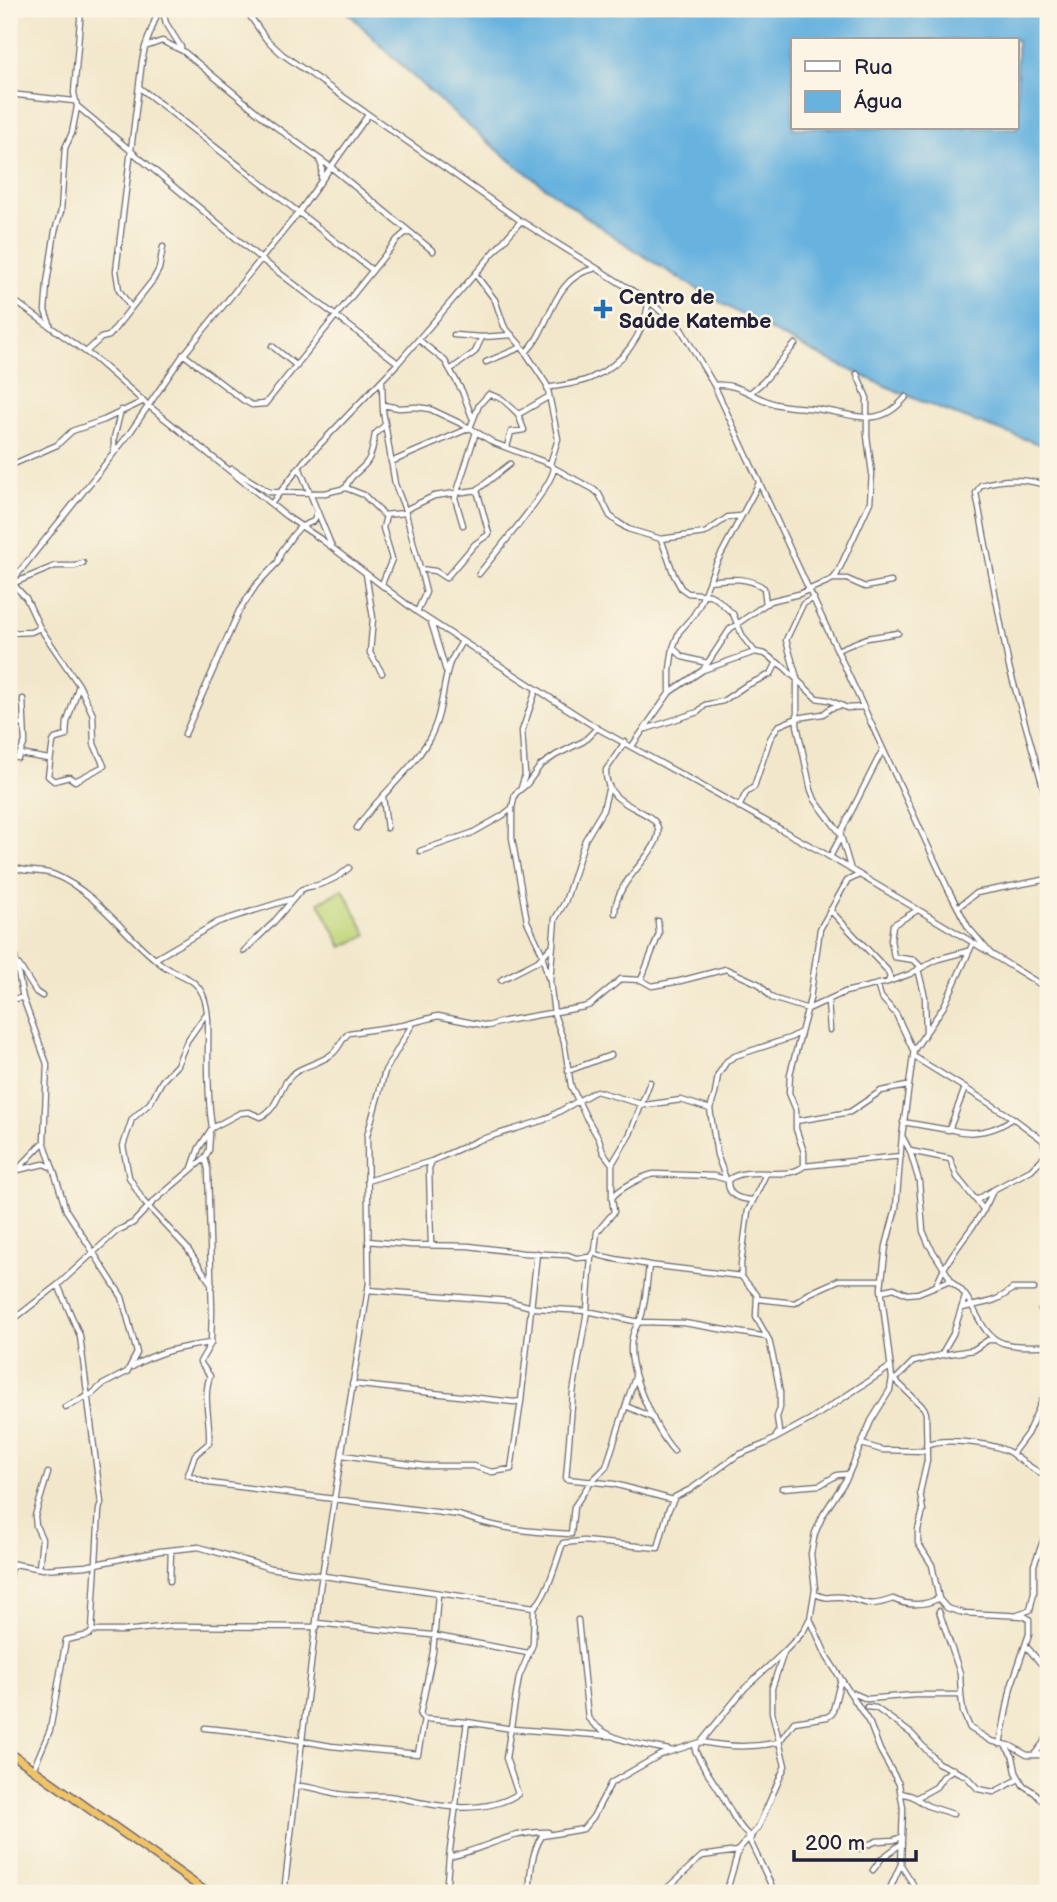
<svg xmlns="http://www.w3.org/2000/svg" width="1057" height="1902" viewBox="0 0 1057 1902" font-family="'Balsamiq Sans',sans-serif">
<rect width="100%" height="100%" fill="#fcf5e5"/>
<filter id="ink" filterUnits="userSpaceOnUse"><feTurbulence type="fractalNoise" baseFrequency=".0143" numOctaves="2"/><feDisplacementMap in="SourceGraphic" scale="14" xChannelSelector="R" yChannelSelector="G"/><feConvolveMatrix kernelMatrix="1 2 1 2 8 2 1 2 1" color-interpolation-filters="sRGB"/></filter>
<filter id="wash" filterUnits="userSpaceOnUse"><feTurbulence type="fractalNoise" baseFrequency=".00686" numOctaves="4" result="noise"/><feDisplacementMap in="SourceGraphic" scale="28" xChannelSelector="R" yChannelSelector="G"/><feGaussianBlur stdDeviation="1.57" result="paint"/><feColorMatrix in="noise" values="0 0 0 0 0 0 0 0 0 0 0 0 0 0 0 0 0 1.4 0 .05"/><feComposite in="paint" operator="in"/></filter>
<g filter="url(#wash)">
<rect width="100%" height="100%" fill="#f2e7cb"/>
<path fill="#bfd67a" stroke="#707c5a" stroke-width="2" d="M343 889 367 935 342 947 319 902Z"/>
<path fill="#67b2df" stroke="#446a8d" stroke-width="2" fill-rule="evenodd" d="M345 9H1048V447C1005 432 961 418 918 400 702 310 507 179 345 9ZM793 40H1017V128H793Z"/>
</g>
<g filter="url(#ink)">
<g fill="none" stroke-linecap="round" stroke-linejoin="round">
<defs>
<path id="minor" d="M81 9 74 93 77 106 261 259 398 363 521 221
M162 9 166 23 181 47
M245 9 266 39 282 54 521 221 649 301 681 329 714 385 948 889 968 927 991 954 1048 989
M145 47 162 41 183 51 269 122 332 168 433 251
M140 88 372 270
M9 94 74 101
M319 159 322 167 321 181
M475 274 495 300 504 326 522 347
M9 297 94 358 149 406 286 516 322 540 417 612 597 728 820 851 987 951
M131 308 119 290 116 271 142 61 145 47 159 9
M50 324 45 311 47 283 55 231 61 211 65 148 72 133 77 107
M454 335 482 337 512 335
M419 340 445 361 462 391 472 417
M272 346 297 366
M86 352 101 338 109 336 153 280 159 269 163 247
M526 352C551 329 551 278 593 269
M183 354 243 400 252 405 265 404 397 240 405 233H410
M450 370 475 352 482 337
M382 382 383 411 395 484 405 510 426 592 417 612
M714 385C740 383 751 397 775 404 790 408 807 407 823 410 858 415 879 429 906 397
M547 388C561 385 578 384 591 378 624 364 643 336 649 301
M750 393 764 381 795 344
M383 405 399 408 417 407 430 409 470 428 494 443 550 464
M519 414 548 397
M114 450V438L121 410
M391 462 470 428 479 405 489 394 502 399 512 408 518 414 524 430 511 432 507 447
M9 466 57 445 72 431 104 420 144 401
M554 468 593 489 599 494 610 516 619 523 628 529 661 539 705 533 728 517 741 516
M232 469 269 492 325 493 346 488 364 495 384 515 405 513
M300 469 332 547
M1048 486C1026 478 1004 478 981 485L976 493 1009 667 1048 804
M346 488C349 475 360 472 367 462 373 454 373 444 375 434L385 425
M271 504 304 461 398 363
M405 510 434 496 477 490 510 464
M463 525 455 498 476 432
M661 539 674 575 681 588 688 593 710 595 717 599 733 614 743 637 755 652 765 654 784 667 816 698 829 700 847 708 863 707
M420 569 435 571 446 578 475 544 489 534 477 490
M366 574 373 618 370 653 382 673
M479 574C494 554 552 488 554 468L550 464 558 439 547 385 522 347 486 362
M834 579H847L865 587 891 582
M9 580 26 598 40 628 79 685 93 715 94 744 104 766 75 781 69 777 54 781 48 776 53 742 55 739 66 736 67 722 79 685
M709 581C728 579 747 576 764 588L766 604
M14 583 55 566H75L83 563
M382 584 392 559 383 528 386 516
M9 585 129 434 181 358 299 212 368 115
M814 598 803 604 786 640 797 678V725L811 790 815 800 840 833 851 870
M431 622 446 671
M9 633 31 632 40 628
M837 650 867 638 898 633
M707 663 683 657 673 648 679 632 693 616 699 606 716 564 759 483
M703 670 730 629 770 601 799 594 833 579 837 574 870 502 872 473 867 436V398L857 374
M670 691V669L673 648
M9 725 23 724
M646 729 698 712 705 705 723 701 745 686 771 674 777 662
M185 734 239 611 257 584 278 562 281 552 293 535 300 527 314 521 317 511
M632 746 670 692 703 670 755 652
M20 754 49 759
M9 755 18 758 25 742 23 699
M521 788 525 775 522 731 536 690
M383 797 387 828
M739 807 746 793 754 787 770 739 778 726 797 718 823 714 831 708 839 706
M512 808V838L527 921 541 951 548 977
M357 828C378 795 410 774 429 739 442 716 442 690 449 665 452 657 458 649 462 641
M841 832 883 749
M420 851 472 833 502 816 512 808 515 794 527 784 540 766 556 755 584 741 597 728
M830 857 840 838
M9 865C25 874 40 869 55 875 99 894 124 936 161 964 175 975 195 976 203 995 210 1012 208 1035 208 1053 208 1078 208 1103 212 1127
M11 866 15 909 13 947 23 998 47 1064 44 1141 52 1166
M958 907 976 893 1048 879
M830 910 887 970 890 977 888 982
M916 911 893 925 891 940 894 957 914 960 920 966
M615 913C615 878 663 852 658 828 653 807 604 809 606 770L625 742
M244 951 273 923 301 890C307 886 311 887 318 885 329 882 340 876 349 868
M155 959 218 922 291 899
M19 965 36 992 42 996
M918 969 925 997 926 1032
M501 980 538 961 553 945
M641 980 652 986 680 981 726 969 759 984 772 998 808 1009 845 992 888 982 910 974 938 959 968 951
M877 984 881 997 896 1014 913 1050
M9 999 23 998
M828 1001 830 1030
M206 1014 187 1041 177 1065 162 1081 150 1103 132 1119 123 1146 129 1177 143 1201 187 1248 212 1285
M913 1056 1013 1118 1048 1144
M568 1071 611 1055
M796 1121 850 1112 881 1091 907 1086
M903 1122 949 1130 965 1088
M949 1129C971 1136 995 1132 1013 1118
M1048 1129 1043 1140 1048 1161
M902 1136 910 1151 950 1159 957 1177 984 1210
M910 1151 919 1181 923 1231 929 1245 953 1283
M205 1158 208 1169 212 1311 211 1343 200 1362 210 1376C202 1398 211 1421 209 1443L195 1455 188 1475 209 1483 459 1515C497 1529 531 1532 571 1534
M612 1164 630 1134 650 1082
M21 1166 44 1142
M804 1166V1152L796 1129V1110L789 1093 790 1074 810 999 820 929 847 881 857 876
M192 1168 199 1148 212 1128 240 1113 249 1112 260 1117C275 1111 278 1095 286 1082 297 1065 317 1066 332 1054 340 1048 341 1039 349 1033L404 1025 438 1016 488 1026 505 1021 584 1007 590 1005 621 979 641 980 659 934 658 921
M9 1172 44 1164 53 1168 66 1210 122 1297 137 1353 127 1372 102 1385 92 1394 65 1407
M766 1174 748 1211 741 1264V1276L757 1295 756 1317 769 1340 775 1366 780 1392V1408L777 1417 779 1432 776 1436
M726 1179 717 1155 710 1109 715 1094 718 1075 727 1061 735 1056 790 1038 801 1032
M728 1180C727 1196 739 1199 752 1200
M367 1181 432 1161
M612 1198C618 1189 643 1176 654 1174L714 1176 728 1180C750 1164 785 1182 804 1166L901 1156
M977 1200 991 1191
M368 1241 410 1245 469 1246 523 1253 568 1255 576 1258 591 1257 595 1251 597 1232 614 1212 612 1199V1164L603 1152 599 1139 586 1117 571 1086 564 1042 554 1014 550 981 555 919 565 902 585 840 603 810 609 786
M431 1244 429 1168 432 1161 479 1140 544 1120 596 1091 645 1105 681 1100 710 1109
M594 1253C609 1260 632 1261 649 1265 647 1281 646 1298 642 1314 640 1322 635 1327 633 1334 623 1364 654 1429 674 1451
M591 1257 587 1311 573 1393 566 1479 614 1484 673 1500
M649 1265 741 1276
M937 1283C951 1248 980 1225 993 1190L1031 1170 1048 1153
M368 1290 509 1301 535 1308 587 1311 639 1322 684 1323 767 1337
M881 1291 894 1288 907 1294 918 1293 948 1281C976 1292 975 1334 1003 1343 1017 1348 1034 1345 1048 1346
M758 1299 795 1303 810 1293 839 1280H882
M962 1308C982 1303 997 1303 1012 1289H1034
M1041 1310 1048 1326
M9 1323 60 1283 117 1231 133 1223 153 1202 205 1158 209 1150 210 1134
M942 1355 973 1350 988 1340H996
M132 1367C157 1351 182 1347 211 1343
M893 1378 924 1408 926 1413 927 1461 920 1492 923 1511 918 1530V1543L932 1565 939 1599 947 1608 963 1613 1024 1616 1029 1619V1634L1011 1687 1000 1744
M895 1380 913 1362 941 1355 953 1334 965 1297
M352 1384 514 1402 521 1401
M1042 1403 1048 1409
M626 1406 653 1418
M862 1444 882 1450 927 1451
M926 1445C941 1437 998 1443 1012 1454 1023 1463 1035 1470 1048 1478
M1012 1454 1027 1434 1048 1388
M342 1455 425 1466H473L492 1472 511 1469 521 1401 537 1253
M782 1488 820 1485 837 1475 848 1474
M571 1534 574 1507 590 1483 606 1467 635 1377
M9 1563 43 1569 86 1566 160 1551 199 1547 270 1568 534 1607 533 1644 519 1677 506 1758 518 1794C491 1811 454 1809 424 1803 411 1801 400 1797 387 1796 371 1795 354 1797 338 1794 324 1791 312 1786 296 1786
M39 1568 42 1539 36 1526 35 1516 48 1473
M9 1579 10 1569 15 1565
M170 1581 171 1550
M815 1594C831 1601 830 1595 842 1597 868 1601 864 1609 893 1599 907 1606 925 1606 939 1598
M438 1595 433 1652 420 1715 424 1719 467 1722
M534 1607C547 1598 557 1559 563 1543L583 1541 658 1548 668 1511 675 1497 691 1489 738 1455 765 1444 811 1419 890 1367
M1018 1614 1030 1610 1034 1592V1565L1048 1528
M578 1620 588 1718C608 1743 644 1744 673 1751
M317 1623 431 1635 528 1653
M92 1631H123L173 1626 317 1627
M1026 1646 1048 1672
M853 1693 867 1699 914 1695H961L960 1673 939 1611
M961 1695 963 1712 970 1728 991 1741 1011 1746 1027 1755H1048
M867 1707 876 1708 912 1734 938 1763 966 1776 978 1789 994 1792 1019 1779
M205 1728 263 1734 331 1746 418 1754 424 1719
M702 1742C727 1747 754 1748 779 1742L794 1722 827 1717 832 1714 841 1679
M697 1744 695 1750C701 1764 710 1776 719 1790 729 1807 735 1824 751 1838
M1005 1745 1013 1757 1016 1772 1023 1785 1035 1793 1048 1807
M1034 1755 1048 1737
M35 1765 50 1730 66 1640 89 1635 92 1631 99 1510 101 1503 80 1336 58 1285
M901 1793 912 1796 928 1806 953 1814
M916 1798 936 1787 943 1777 953 1769
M749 1839 775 1893
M858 1849 877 1841 894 1840 901 1837
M449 1857 467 1722 512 1729 611 1736
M873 1870 882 1858 901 1844
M284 1893 320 1588 369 1283 367 1136 385 1071 413 1023
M446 1893 449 1857C486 1849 508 1831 548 1832
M530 1893C529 1875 532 1851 542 1836L583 1829 593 1817 611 1783 660 1755 701 1742 745 1688 784 1652
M662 1893 702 1856 737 1851 758 1828 785 1766 772 1712V1688L784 1652 803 1632 809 1620
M723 1893 729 1883 739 1849
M888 1893 900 1866
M915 1893 913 1884 901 1865 903 1808 899 1784 880 1750 870 1724 827 1657 810 1619 815 1589 811 1554 815 1533 823 1515 847 1478 871 1421 890 1390 892 1378 881 1288 886 1246 896 1208 902 1136 913 1056 914 1050 944 1006 973 943"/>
<path id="highway" d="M9 1752 208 1893"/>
</defs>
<use href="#minor" stroke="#6b676d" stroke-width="7"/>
<use href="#highway" stroke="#6b676d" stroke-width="10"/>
<use href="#minor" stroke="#fff" stroke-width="4.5"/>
<use href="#highway" stroke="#f1c369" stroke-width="7"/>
</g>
</g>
<path fill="#1f6fb2" stroke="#fcf5e5" stroke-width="2.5" d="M599.5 298.5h7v7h7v7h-7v7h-7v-7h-7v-7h7z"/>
<g text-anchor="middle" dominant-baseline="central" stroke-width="5" stroke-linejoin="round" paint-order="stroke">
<g font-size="21" font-weight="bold" fill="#22223b" stroke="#fcf5e5" text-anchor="start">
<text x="619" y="297">Centro de<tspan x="619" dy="24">Saúde Katembe</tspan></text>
</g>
</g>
<rect width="1057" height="1902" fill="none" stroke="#fcf5e5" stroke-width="35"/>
<rect x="791" y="38" width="228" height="91" fill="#fcf5e5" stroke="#a5a1a1" stroke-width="2"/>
<rect x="805" y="61" width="35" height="10" fill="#ffffff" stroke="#a5a1a1" stroke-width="2"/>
<text x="854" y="74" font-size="21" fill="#22223b">Rua</text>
<rect x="805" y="91" width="35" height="21" fill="#67b2df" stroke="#a5a1a1" stroke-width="2"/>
<text x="854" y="108" font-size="21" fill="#22223b">Água</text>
<path d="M794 1850v10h122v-10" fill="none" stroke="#22223b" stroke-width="3.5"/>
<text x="805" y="1850" font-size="21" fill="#22223b" stroke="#fcf5e5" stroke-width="5" paint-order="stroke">200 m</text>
</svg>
